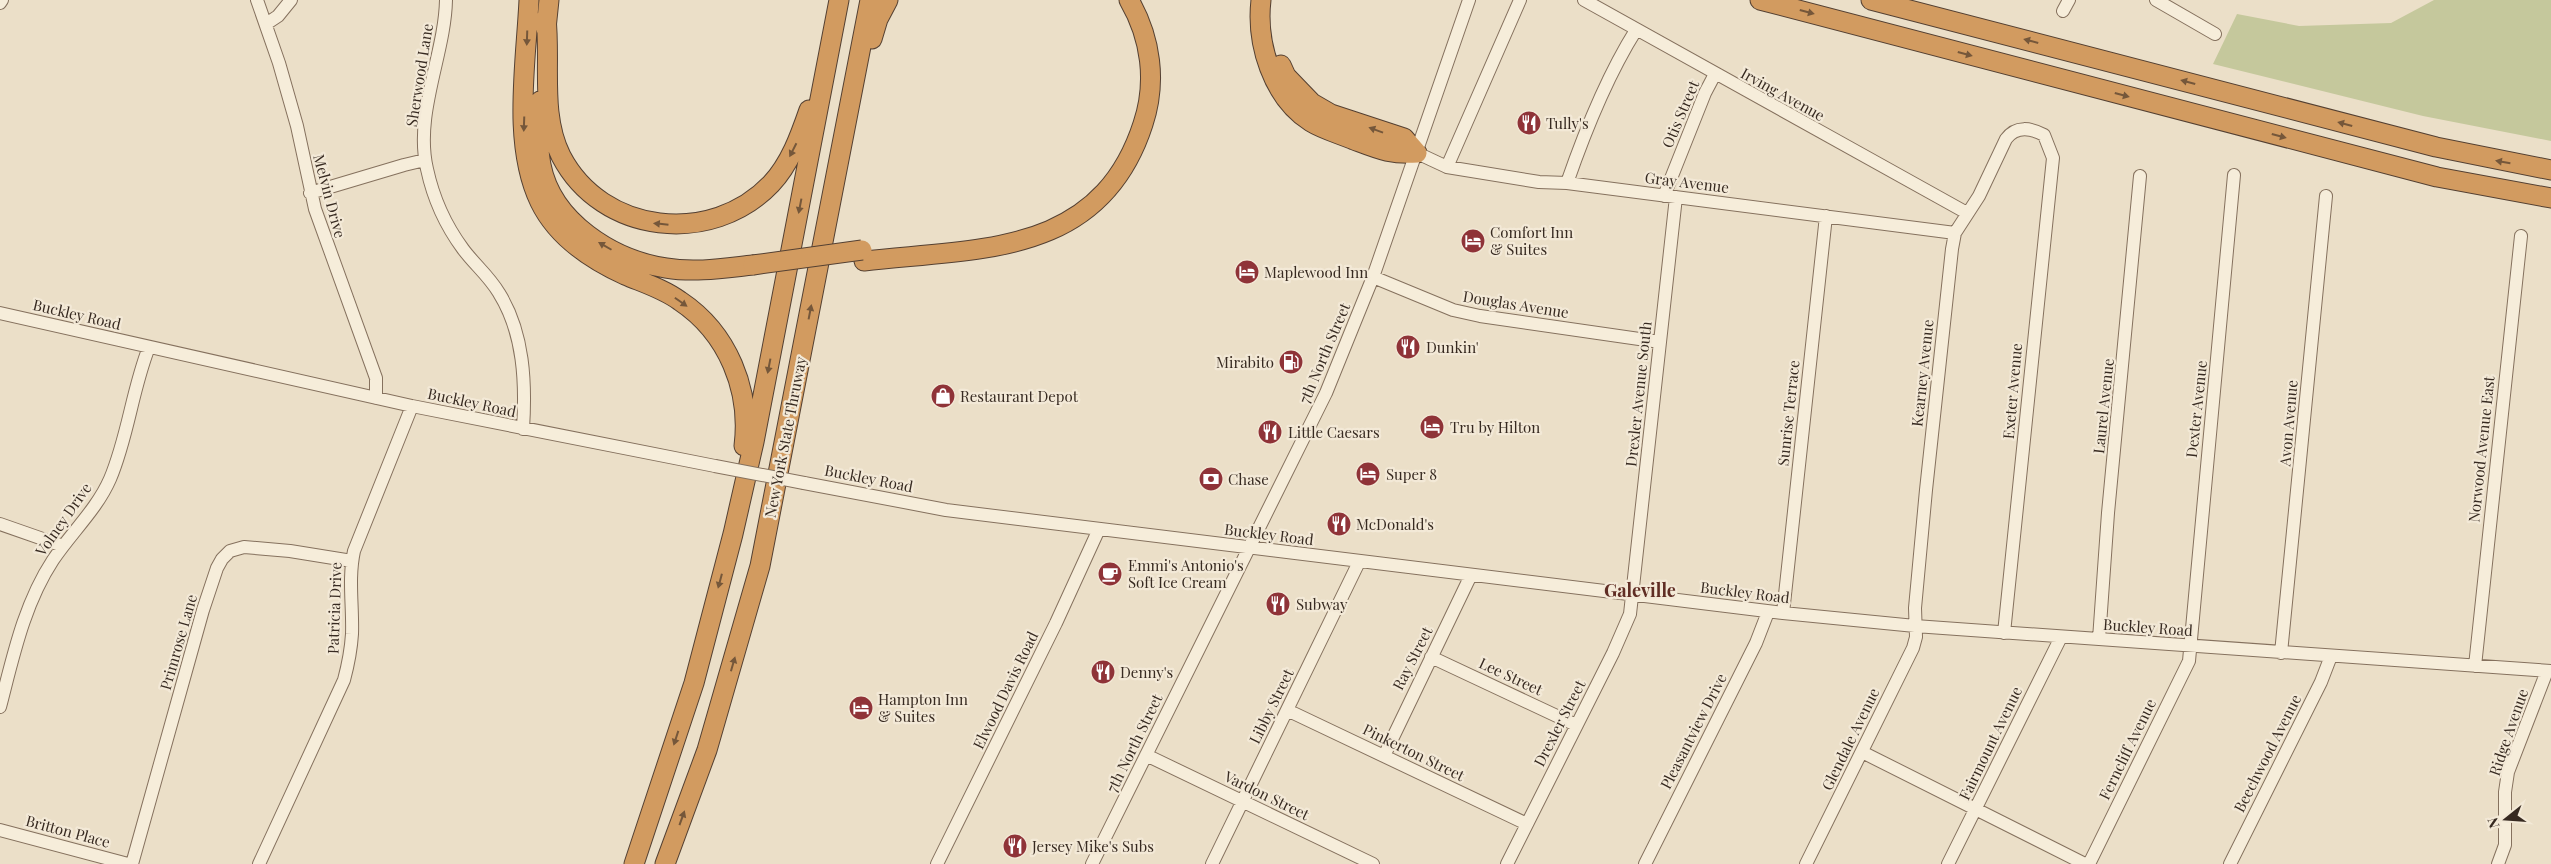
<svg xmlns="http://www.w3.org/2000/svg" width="2551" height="864" viewBox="0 0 2551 864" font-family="'Playfair Display',serif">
<rect width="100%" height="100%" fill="#ebdfc8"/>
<path fill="#c5c89c" d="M2434 0H2551V141L2423 116 2213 64 2237 14 2299 26 2391 23Z"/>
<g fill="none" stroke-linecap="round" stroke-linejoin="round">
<defs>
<path id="minor" d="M257 0 279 63 297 126 315 209 376 378V398
M446 0C445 54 414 114 427 169 433 197 446 226 463 249 474 264 489 276 499 293 524 333 526 383 523 429
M1584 0 1967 213
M2156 0 2215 34
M0 3 2 0
M2063 11 2069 0
M266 24 278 16 291 0
M1417 153 1447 167 1539 182 1567 183 1955 233
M1447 167 1520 0
M1567 183C1585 131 1607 76 1636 30
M310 193 404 165 425 160
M1664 196 1705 93 1715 74
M1373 277 1453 310 1480 316 1660 342
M0 313 412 406 715 466
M804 483 946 510 1783 613 1915 626 2551 671
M0 524 63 546
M1783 613 1826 216
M2099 639 2108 513 2140 176
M2281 653 2326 196
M1431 657 1576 725
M2475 666 2521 236
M0 707C13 657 24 604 53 560 71 533 97 509 110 479 128 437 132 390 149 347
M1287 710 1527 824
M1862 752 2085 864
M1146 755 1373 864
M1384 756 1471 575
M0 830 128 864
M132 864 203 610 217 568 222 559 230 551 244 547 290 551 352 561
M259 864 344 680C348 665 351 650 352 634 353 606 348 579 354 551L412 406
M937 864 1056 623 1099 529
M1092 864 1326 393 1373 277 1469 0
M1212 864 1359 562
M1507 864 1613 653 1630 614 1676 197
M1645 864 1756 643 1768 612
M1806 864 1913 648 1916 637 1915 608 1926 490 1952 249 1955 233 1979 196 2006 139C2016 125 2031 128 2044 135L2053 158 2004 633
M1948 864 2061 637
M2089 864 2189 661 2234 175
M2230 864 2321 682 2331 656
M2498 864 2505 845V792L2508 772 2547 671"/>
<path id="highway" d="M529 0C526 64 512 144 540 202 557 237 592 260 625 275 644 283 664 289 680 301 728 333 751 390 744 446
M1261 0C1256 43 1272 97 1311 122 1324 130 1340 134 1354 140 1378 149 1391 155 1417 153
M1760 0 2437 177 2551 198
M1871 0 2436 147 2551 170
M546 18C551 63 540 114 561 156 602 235 712 246 771 184 790 164 800 136 809 110
M546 29 549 0
M872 39 878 19 888 0
M1281 65 1286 76 1312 103 1331 114 1404 138 1417 153
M540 101C538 122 537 144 541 165 552 222 613 260 666 268 695 273 725 268 753 265
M864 261C979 248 1100 257 1143 124 1157 82 1151 38 1129 0
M634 864 694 683 733 534 754 442 839 0
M665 864 707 750 760 566 870 0"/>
</defs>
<use href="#minor" stroke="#85715e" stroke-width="14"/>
<use href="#highway" stroke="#544032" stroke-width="21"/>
<use href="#minor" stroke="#f6edda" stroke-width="12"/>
<use href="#highway" stroke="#d29b60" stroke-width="19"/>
<defs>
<path id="minor-bridge" d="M715 466 804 483"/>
<path id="highway-bridge" d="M753 265 862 250"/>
</defs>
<use href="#minor-bridge" stroke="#85715e" stroke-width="14" stroke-linecap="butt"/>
<use href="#highway-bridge" stroke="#544032" stroke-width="21" stroke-linecap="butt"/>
<use href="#minor-bridge" stroke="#f6edda" stroke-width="12"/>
<use href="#highway-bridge" stroke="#d29b60" stroke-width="19"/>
</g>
<defs><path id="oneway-solid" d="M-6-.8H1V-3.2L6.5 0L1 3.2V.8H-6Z" transform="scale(1.25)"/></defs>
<g fill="#75573a">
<use href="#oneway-solid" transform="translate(1807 12) rotate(15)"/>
<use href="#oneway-solid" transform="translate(527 38) rotate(92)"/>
<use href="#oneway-solid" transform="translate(2031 41) rotate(-165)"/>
<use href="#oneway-solid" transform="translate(1965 54) rotate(15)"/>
<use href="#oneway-solid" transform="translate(2188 82) rotate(-165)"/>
<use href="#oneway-solid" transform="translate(2122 95) rotate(15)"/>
<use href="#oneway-solid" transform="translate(524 124) rotate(92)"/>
<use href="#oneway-solid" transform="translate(2345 124) rotate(-165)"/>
<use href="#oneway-solid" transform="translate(1376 130) rotate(-160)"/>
<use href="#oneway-solid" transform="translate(2279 136) rotate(15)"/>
<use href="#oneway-solid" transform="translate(793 150) rotate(117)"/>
<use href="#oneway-solid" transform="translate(2503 162) rotate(-170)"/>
<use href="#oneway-solid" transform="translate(800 206) rotate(101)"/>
<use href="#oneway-solid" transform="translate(661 224) rotate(-174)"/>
<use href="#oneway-solid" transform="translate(605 246) rotate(-150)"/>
<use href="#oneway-solid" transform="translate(681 302) rotate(35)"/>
<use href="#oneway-solid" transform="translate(810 312) rotate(-79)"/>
<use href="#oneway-solid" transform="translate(769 366) rotate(101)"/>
<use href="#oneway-solid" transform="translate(720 581) rotate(105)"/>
<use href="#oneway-solid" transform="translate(733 664) rotate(-74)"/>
<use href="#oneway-solid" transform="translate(676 738) rotate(108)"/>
<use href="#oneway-solid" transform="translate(682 818) rotate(-70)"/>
</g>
<defs>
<symbol id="restaurant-disc" viewBox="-11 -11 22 22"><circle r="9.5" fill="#8f3338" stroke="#f3e9d7"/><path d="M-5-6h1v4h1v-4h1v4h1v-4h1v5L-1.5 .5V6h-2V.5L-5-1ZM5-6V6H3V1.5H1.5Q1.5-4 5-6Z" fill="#fff"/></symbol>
<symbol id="hotel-disc" viewBox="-11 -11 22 22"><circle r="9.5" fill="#8f3338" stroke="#f3e9d7"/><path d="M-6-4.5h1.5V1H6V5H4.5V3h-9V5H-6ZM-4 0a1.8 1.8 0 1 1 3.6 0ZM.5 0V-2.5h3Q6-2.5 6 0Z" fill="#fff"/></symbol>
<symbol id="fuel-disc" viewBox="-11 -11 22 22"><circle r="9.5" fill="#8f3338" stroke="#f3e9d7"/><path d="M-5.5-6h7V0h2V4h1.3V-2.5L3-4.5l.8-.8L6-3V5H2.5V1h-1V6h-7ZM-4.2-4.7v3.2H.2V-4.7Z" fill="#fff"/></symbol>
<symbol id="shop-disc" viewBox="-11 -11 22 22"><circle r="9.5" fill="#8f3338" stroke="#f3e9d7"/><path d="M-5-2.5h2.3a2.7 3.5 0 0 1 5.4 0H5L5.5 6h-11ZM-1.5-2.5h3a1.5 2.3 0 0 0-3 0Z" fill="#fff"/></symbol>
<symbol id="bank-disc" viewBox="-11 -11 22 22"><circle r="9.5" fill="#8f3338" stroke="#f3e9d7"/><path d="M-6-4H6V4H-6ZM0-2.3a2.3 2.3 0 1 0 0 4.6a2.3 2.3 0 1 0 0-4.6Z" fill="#fff"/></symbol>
<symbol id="cafe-disc" viewBox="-11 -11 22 22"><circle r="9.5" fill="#8f3338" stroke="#f3e9d7"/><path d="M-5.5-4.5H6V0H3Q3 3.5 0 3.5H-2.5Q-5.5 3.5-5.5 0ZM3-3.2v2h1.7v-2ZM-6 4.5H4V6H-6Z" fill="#fff"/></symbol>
</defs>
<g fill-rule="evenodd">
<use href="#restaurant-disc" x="1515" y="109" width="28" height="28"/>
<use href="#hotel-disc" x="1459" y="227" width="28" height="28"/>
<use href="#hotel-disc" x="1233" y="258" width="28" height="28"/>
<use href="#restaurant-disc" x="1394" y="333" width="28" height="28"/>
<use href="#fuel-disc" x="1277" y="348" width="28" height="28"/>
<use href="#shop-disc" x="929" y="382" width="28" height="28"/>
<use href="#hotel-disc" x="1418" y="413" width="28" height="28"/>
<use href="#restaurant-disc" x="1256" y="418" width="28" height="28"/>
<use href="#hotel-disc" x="1354" y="460" width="28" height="28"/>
<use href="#bank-disc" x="1197" y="465" width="28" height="28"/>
<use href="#restaurant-disc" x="1325" y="510" width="28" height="28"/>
<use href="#cafe-disc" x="1096" y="560" width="28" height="28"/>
<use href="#restaurant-disc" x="1264" y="590" width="28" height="28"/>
<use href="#restaurant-disc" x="1089" y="658" width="28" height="28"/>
<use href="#hotel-disc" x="847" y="694" width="28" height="28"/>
<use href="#restaurant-disc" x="1001" y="832" width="28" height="28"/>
</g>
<g text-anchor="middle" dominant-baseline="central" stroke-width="4.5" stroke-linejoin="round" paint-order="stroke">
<g font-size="15" fill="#372a21" stroke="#f3e9d7">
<text transform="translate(419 75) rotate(-81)">Sherwood Lane</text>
<text transform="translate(1783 94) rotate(29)">Irving Avenue</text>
<text transform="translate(1680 114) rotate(-67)">Otis Street</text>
<text transform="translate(1687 182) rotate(7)">Gray Avenue</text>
<text transform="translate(330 196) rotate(75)">Melvin Drive</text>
<text transform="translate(1516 304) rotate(9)">Douglas Avenue</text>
<text transform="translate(77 314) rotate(13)">Buckley Road</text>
<text transform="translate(1324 353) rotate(-67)">7th North Street</text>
<text transform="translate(1922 373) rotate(-84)">Kearney Avenue</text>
<text transform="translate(2012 391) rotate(-85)">Exeter Avenue</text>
<text transform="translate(1638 394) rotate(-84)">Drexler Avenue South</text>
<text transform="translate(472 402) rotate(12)">Buckley Road</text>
<text transform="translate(2103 406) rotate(-84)">Laurel Avenue</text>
<text transform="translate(2196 409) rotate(-84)">Dexter Avenue</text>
<text transform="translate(1788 413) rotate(-84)">Sunrise Terrace</text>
<text transform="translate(2288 423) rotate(-85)">Avon Avenue</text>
<text transform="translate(785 437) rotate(-79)">New York State Thruway</text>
<text transform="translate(2481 449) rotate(-84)">Norwood Avenue East</text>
<text transform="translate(869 478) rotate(11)">Buckley Road</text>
<text transform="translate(63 519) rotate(-55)">Volney Drive</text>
<text transform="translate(1269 534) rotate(7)">Buckley Road</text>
<text transform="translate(1745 592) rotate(7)">Buckley Road</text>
<text transform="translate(334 608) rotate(-88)">Patricia Drive</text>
<text transform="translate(2148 627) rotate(4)">Buckley Road</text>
<text transform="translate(178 642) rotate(-74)">Primrose Lane</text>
<text transform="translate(1412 658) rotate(-63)">Ray Street</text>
<text transform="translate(1511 676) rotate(25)">Lee Street</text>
<text transform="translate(1005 690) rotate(-64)">Elwood Davis Road</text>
<text transform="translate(1271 706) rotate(-64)">Libby Street</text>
<text transform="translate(1559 723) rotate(-63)">Drexler Street</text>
<text transform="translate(1693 731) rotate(-63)">Pleasantview Drive</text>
<text transform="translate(2508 732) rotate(-71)">Ridge Avenue</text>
<text transform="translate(1850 739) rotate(-64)">Glendale Avenue</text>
<text transform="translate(1134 743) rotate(-64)">7th North Street</text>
<text transform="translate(1990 743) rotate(-64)">Fairmount Avenue</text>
<text transform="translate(2127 749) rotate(-64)">Ferncliff Avenue</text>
<text transform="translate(1414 752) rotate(26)">Pinkerton Street</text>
<text transform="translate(2267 753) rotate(-63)">Beechwood Avenue</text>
<text transform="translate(1267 795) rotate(26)">Vardon Street</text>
<text transform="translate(68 831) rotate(15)">Britton Place</text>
</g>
<g font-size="15" fill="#372a21" stroke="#f3e9d7" text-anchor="start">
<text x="1546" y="123">Tully's</text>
<text x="1490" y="232">Comfort Inn<tspan x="1490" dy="17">&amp; Suites</tspan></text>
<text x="1264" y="272">Maplewood Inn</text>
<text x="1426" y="347">Dunkin'</text>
<text x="1274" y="362" text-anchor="end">Mirabito</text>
<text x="960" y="396">Restaurant Depot</text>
<text x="1450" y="427">Tru by Hilton</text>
<text x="1288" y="432">Little Caesars</text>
<text x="1386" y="474">Super 8</text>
<text x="1228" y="479">Chase</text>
<text x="1356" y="524">McDonald's</text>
<text x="1128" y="565">Emmi's Antonio's<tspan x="1128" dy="17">Soft Ice Cream</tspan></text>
<text x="1296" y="604">Subway</text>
<text x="1120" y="672">Denny's</text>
<text x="878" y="699">Hampton Inn<tspan x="878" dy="17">&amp; Suites</tspan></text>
<text x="1032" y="846">Jersey Mike's Subs</text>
</g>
<g font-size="18" font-weight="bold" fill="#602d24" stroke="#f3e9d7">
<text x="1640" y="590">Galeville</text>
</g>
</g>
<g transform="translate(2506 819) rotate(253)" stroke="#f3e9d7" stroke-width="4" paint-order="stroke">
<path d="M0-4L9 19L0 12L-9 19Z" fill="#372a21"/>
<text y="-8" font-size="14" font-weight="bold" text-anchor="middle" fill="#372a21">N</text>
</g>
</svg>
